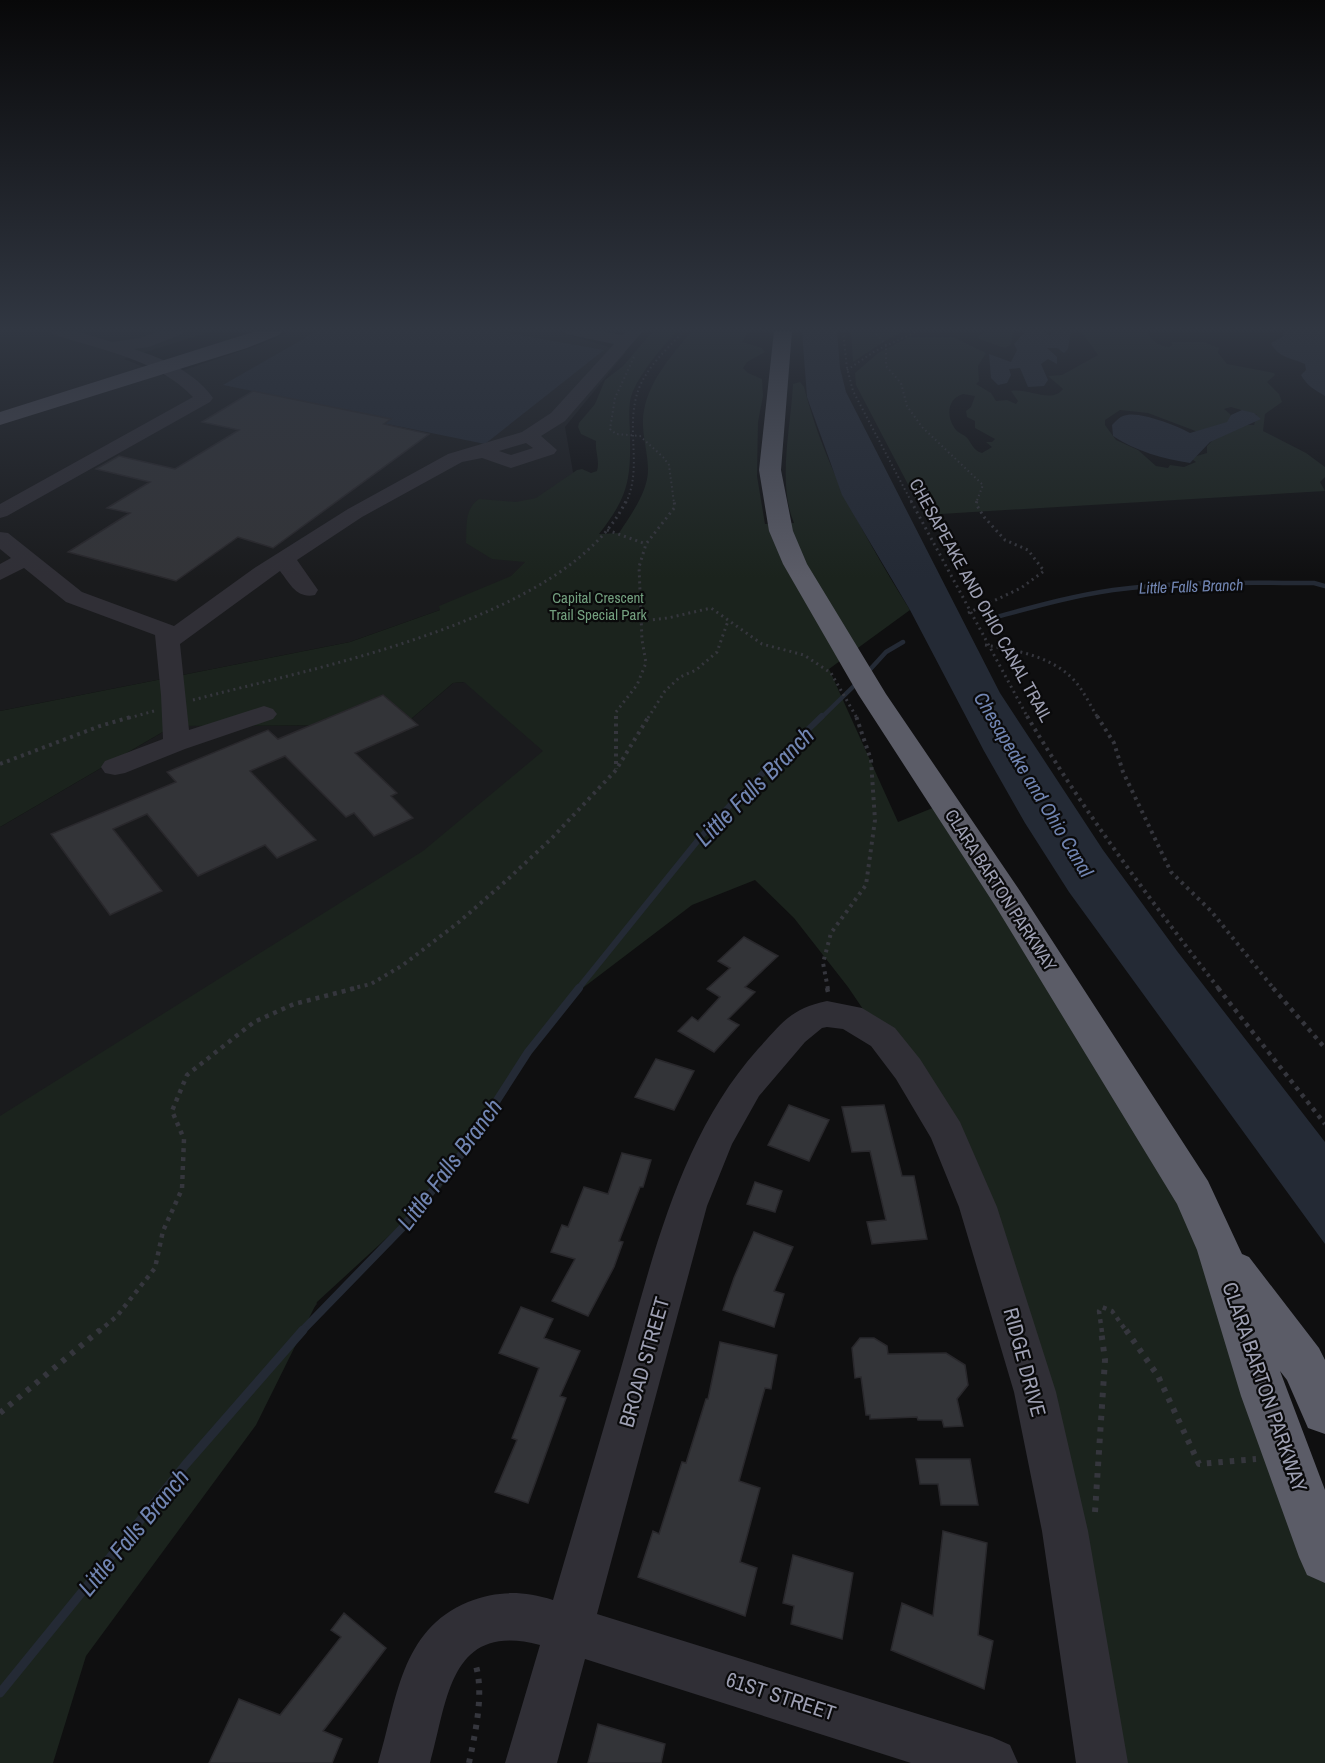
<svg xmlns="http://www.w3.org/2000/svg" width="1325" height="1763" viewBox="0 0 1325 1763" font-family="'Archivo Narrow',sans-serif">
<rect width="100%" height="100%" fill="#0f0f10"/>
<path fill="#1a1b1d" d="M0 331H212L124 359 166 376 262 344 291 331H555L626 352 565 427 585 539 511 585 350 642 0 711Z
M552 674 675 874 366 1248 223 1116 317 1304 0 1688V827L173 726 404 725 453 683Z"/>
<path fill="#1b231d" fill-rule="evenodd" d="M653 331H677C661 349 643 369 633 391 627 405 630 421 630 436 631 482 627 498 599 534L619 533C630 516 648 492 648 470 648 451 640 429 644 410 650 379 672 355 692 331H755L748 332 742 342 762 348 765 352 747 362 743 368 748 373 762 379 763 396 758 422 757 476 765 524 794 523C777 483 791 426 793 384L800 382 804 387C825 469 866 539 910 610L829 669 898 822 945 803 1193 1194 1325 1557V1763H1102L1066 1531 947 1133 848 987 794 918 755 880 692 905 563 1003 440 1189 317 1302 256 1425 86 1656 53 1763H0V1116L423 851 543 751 464 682 453 683 404 725 173 726 0 827V711L350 642 440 610 439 606 511 576 525 562 492 559 466 543C467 526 464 509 479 499L516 502 536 498 577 470 582 469 591 473 597 471C600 461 595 452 596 441L581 434 578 427 579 423 595 404 605 380 623 366Z
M851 331H904L885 341 853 362Z
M986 331H1013L1011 345 1005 348 979 339 978 337Z
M1081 331H1147C1151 342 1159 345 1169 347L1172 345 1171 342H1204L1219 348 1218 353 1227 364 1274 373 1275 375 1267 382 1279 394 1282 402 1265 414 1263 431 1306 453 1325 467V477L1320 482 1325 491 924 515 856 385 855 373 878 353 909 337H953L986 353 978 366 979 381 976 384 991 393 996 401 1007 400 1016 404 1018 401 1011 391C1028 388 1052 404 1063 389L1048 376 1062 375 1098 355ZM963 394 975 396 971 407 966 411 967 417 975 421V428L995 439 992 442H986L992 447 982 453C972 450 972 442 965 436 962 434 959 433 957 431 946 419 946 399 963 394ZM1231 407 1255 414 1257 415 1254 425H1235L1230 414 1224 409ZM1120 410 1148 413 1206 435 1213 440 1207 446V453L1190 458 1196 462 1184 467 1170 465 1168 468 1156 466 1138 450 1116 440 1105 425V420Z"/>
<path fill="#242a35" d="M317 331H496L604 350 485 444 343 415 349 411 223 385Z
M802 331H837L840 368 846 392 1000 693 1103 850 1177 951 1325 1142V1244L1069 892 1025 823 984 751 910 610 842 495 807 397Z
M1026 331H1044L1050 336 1052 331H1071L1068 349 1064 353 1057 348H1047L1057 357V364L1048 359 1041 364 1048 380 1044 386 1028 387 1020 368 1009 369 1011 375 1007 383 998 385 991 378 989 354 1011 362 1017 350 1014 344Z
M1284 331H1325V396C1315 390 1307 386 1301 375L1306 370 1305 364C1292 358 1278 358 1271 343L1282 337Z
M1242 410 1254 413 1261 419 1210 442 1190 463C1164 459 1135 451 1113 436L1112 425C1117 420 1120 416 1127 415 1142 412 1177 426 1190 433L1227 422 1231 415Z"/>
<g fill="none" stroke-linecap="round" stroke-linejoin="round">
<path stroke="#242a35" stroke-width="4.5" d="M989 619C1030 608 1071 596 1113 590 1180 581 1247 583 1314 583L1325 586
M865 675 886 652 903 642
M821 718 858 682"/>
<path stroke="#242a35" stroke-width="6" d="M578 989 699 839 734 801 822 716"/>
<path stroke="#242a35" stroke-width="8" d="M301 1332 403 1227 467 1147 528 1052 579 988"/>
<path stroke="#242a35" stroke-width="9" d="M0 1693 186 1464 303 1330"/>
</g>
<path fill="#333438" stroke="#29282c" stroke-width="1.5" d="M253 391 391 419 384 424 429 434 273 548 238 537 176 581 68 552 130 513 107 508 150 482 96 469 119 456 175 469 239 430 202 422Z
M383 695 418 725 355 753 397 793 391 796 413 818 374 836 354 813 346 817 285 756 250 771 316 840 277 858 265 845 198 876 147 814 113 829 162 891 110 915 51 834 176 782 167 772 268 730 278 739Z
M744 937 778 956 745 987 755 992 728 1019 739 1025 714 1052 678 1031 692 1017 698 1021 720 997 707 989 730 968 718 961Z
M656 1059 694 1071 674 1110 635 1097Z
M789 1105 829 1120 809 1161 768 1145Z
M884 1105 902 1176H914L927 1239 872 1244 867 1222 886 1220 870 1151 852 1152 842 1107Z
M622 1153 651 1160 643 1187H640L619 1241 623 1242 614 1267 588 1316 552 1301 575 1259 551 1252 562 1225 568 1227 584 1187 608 1194Z
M755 1182 782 1191 775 1212 747 1204Z
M754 1232 793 1247 774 1291 784 1294 774 1327 723 1310 734 1278Z
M521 1307 553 1319 544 1338 580 1351 560 1396 566 1398 528 1503 495 1492 517 1440 512 1438 539 1368 499 1353Z
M860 1338H874L887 1346 888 1354 946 1353 965 1365 968 1385 957 1399 963 1426 944 1427 942 1420H918L917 1417 870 1419V1415H866L861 1377 855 1378 852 1348Z
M720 1342 777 1355 771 1389 765 1388 739 1481 760 1488 740 1562 757 1568 745 1616 638 1577 653 1531 659 1534 682 1462 686 1463 706 1399H708Z
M916 1459H970L978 1505H941L938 1484H920Z
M943 1531 987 1543 978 1635 993 1641 984 1689 891 1650 902 1603 933 1616Z
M793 1555 853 1573 842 1639 791 1624 794 1606 783 1603Z
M344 1613 386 1648 323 1731 342 1739 332 1763H209L239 1699 280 1715 341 1637 331 1630Z
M598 1724 665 1744 661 1763H588Z"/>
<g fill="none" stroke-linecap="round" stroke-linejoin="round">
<path stroke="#35363d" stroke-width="2" stroke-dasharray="1.5 3" stroke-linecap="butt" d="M843 331 847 368 853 391 912 503
M873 331 886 345V366L901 383 907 406 922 427 983 485 976 503
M634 357 615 398 610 429 616 434 640 436 663 457 669 465 674 503
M847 370 875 351 918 331
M626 503C642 468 627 434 636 398 642 371 666 350 684 331"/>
<path stroke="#35363d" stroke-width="3" stroke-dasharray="2 4" stroke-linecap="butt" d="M911 501 1028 718
M607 530 646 544
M968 613 1021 588 1044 571 1028 550 1005 540 984 517 976 504 977 501
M641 621 668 618 711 608 762 644 804 655 831 673 857 718
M985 645C1015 650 1050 656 1072 678 1083 689 1090 705 1098 718
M193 700C312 668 569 620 626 501
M129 718 154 711
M616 718V712L637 685 646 663 642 640 639 567 646 544 675 507 674 501
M648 718 665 691 680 677 696 670 717 652 728 621"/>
<path stroke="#35363d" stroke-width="4" stroke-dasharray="3 4.5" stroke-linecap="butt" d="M616 716V769
M1027 716C1084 812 1151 901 1219 989
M1097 716 1114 743 1123 772 1171 872 1211 911 1274 989
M0 764 100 726 134 716
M350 989 371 984 403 965 459 922 507 880 551 839 616 770 649 716
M828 989 823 963 831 933 866 885 875 820 871 760 856 716"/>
<path stroke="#35363d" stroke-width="4.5" stroke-dasharray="4 5" stroke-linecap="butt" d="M827 988 828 992
M1218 988 1325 1124
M1273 988 1325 1048
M98 1332 117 1316 155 1268 163 1231 182 1189 184 1139 172 1111 187 1075 254 1022 294 1004 356 988
M1102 1332 1099 1311 1102 1307 1112 1311 1127 1332"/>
<path stroke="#35363d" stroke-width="6" stroke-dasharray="4.5 7" stroke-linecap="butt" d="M1126 1330 1158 1376 1199 1464 1256 1459
M0 1413 100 1330
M1095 1512 1105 1360 1101 1330
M469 1763C475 1734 485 1692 475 1663"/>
<path fill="#302f36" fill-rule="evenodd" d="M50 331H76L112 342 140 338 159 331H184L182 334 149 347 134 349C164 359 195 372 213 398L210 402 7 516 0 518V504L193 397C157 359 100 350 52 334Z
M564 331H600L622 335 626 331H643L565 421 541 436 557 450 554 454 511 468 482 458 462 462 362 517 297 560 318 590 315 595C297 599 290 584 280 571L269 579 180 644 189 730 264 706 273 709 277 714 273 719 185 749 125 773 115 775 105 773 101 767 105 761 163 739 161 695 155 635 66 602 24 568 0 580V564L11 558 0 549V532L8 533 82 592 174 626 253 569 348 509 448 454 522 432 551 413 614 344 566 334ZM526 443 533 448 511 455 499 451Z
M827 1001 862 1008 895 1028 920 1059 960 1122 997 1207 1056 1392 1088 1531 1128 1763H1076L1042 1531 1014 1392 959 1207 931 1138 896 1079 871 1046 843 1029 827 1027 822 1028 805 1042 759 1096 732 1144 707 1206 597 1614 992 1737 1010 1745 1018 1763H911L585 1659 557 1763H505L540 1645C449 1621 448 1700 430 1763H378C397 1701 400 1630 468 1602 498 1590 523 1591 553 1600 574 1528 596 1455 617 1382 651 1267 676 1141 758 1049 782 1023 790 1009 827 1001Z"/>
<path fill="#4b4b55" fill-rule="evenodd" d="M256 331H282L279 335 247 348 0 425V412Z"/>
<path fill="#5b5c67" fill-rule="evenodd" d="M774 331H792L781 470 793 531 807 564 886 694 1020 891 1208 1181 1242 1254 1249 1257 1319 1348 1325 1360V1434L1308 1428 1287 1380 1280 1371 1325 1490V1583L1307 1575 1299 1557 1241 1396 1197 1250 1177 1204 996 907 858 694 783 564 769 531 759 470Z"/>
</g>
<linearGradient id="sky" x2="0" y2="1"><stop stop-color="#080809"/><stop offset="0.57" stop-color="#313742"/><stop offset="1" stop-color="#313742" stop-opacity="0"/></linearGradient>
<rect width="1325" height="578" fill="url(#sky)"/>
<g text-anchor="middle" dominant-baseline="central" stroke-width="4.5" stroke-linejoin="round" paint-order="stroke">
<g font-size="15" fill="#73a07f" stroke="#0a0a0b">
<text x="598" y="597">Capital Crescent<tspan x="598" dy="17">Trail Special Park</tspan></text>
</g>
<g font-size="16" font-style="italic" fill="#7185b2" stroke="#0a0a0b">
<text transform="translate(1191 586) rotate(-2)">Little Falls Branch</text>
</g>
<g font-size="18" fill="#9ea0b3" stroke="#0a0a0b">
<text transform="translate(981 600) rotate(61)">CHESAPEAKE AND OHIO CANAL TRAIL</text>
<text transform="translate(1001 890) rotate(57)">CLARA BARTON PARKWAY</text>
</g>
<g font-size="20" font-style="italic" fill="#7185b2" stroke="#0a0a0b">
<text transform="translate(1034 784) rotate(59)">Chesapeake and Ohio Canal</text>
</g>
<g font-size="21" fill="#9ea0b3" stroke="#0a0a0b">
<text transform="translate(644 1362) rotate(-74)">BROAD STREET</text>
<text transform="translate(1025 1362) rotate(75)">RIDGE DRIVE</text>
<text transform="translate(1265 1387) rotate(71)">CLARA BARTON PARKWAY</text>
<text transform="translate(781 1696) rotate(18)">61ST STREET</text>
</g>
<g font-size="24" font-style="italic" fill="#7185b2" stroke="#0a0a0b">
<text transform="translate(754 786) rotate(-45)">Little Falls Branch</text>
<text transform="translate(449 1164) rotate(-53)">Little Falls Branch</text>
<text transform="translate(133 1532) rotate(-50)">Little Falls Branch</text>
</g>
</g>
</svg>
